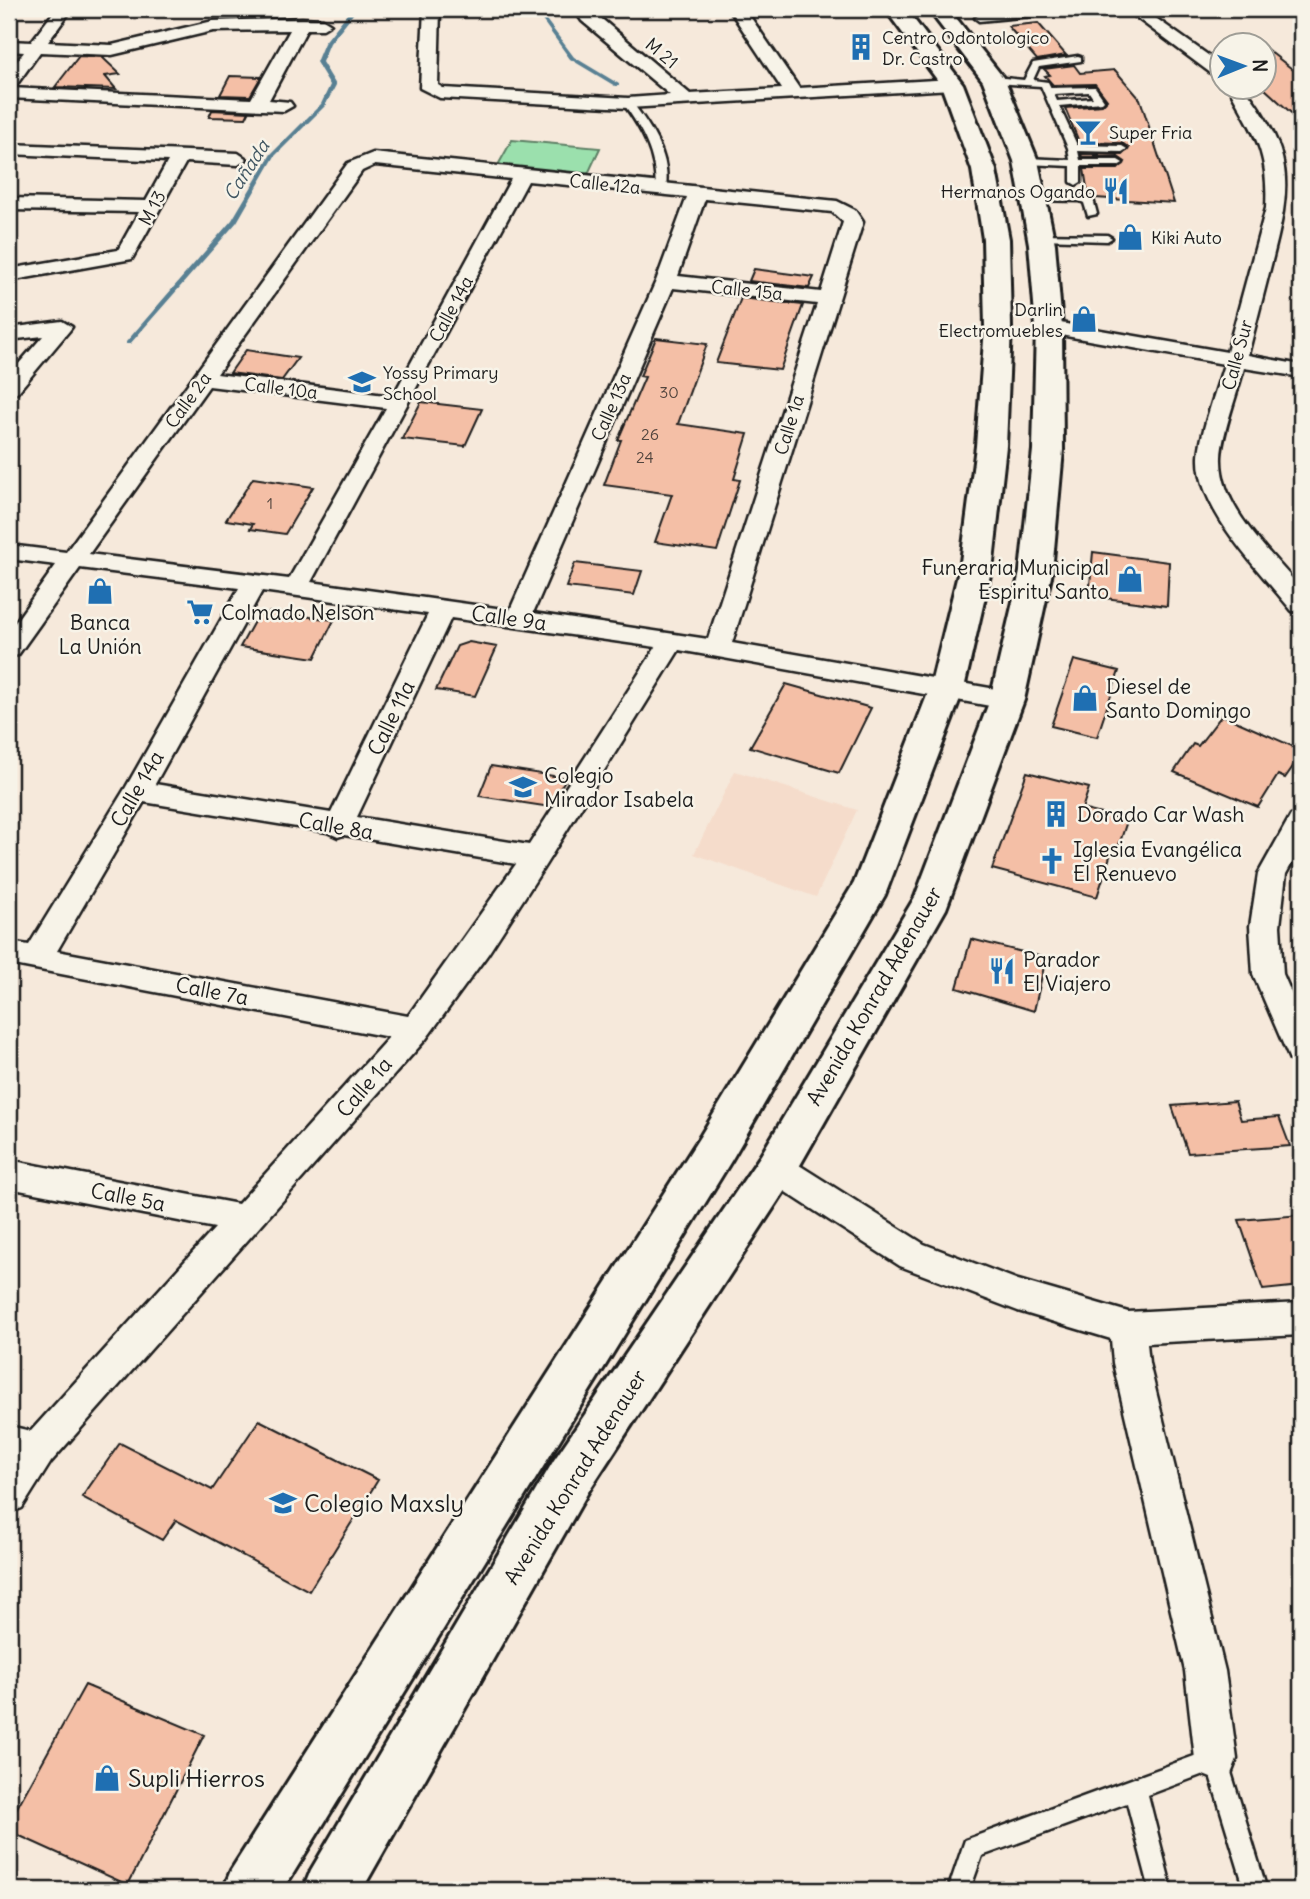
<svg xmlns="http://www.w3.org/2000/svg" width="1310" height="1899" viewBox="0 0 1310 1899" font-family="Delius,sans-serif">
<rect width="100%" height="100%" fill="#f6e9db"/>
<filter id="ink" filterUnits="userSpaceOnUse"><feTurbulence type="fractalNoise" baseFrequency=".0143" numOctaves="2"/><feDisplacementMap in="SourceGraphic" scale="14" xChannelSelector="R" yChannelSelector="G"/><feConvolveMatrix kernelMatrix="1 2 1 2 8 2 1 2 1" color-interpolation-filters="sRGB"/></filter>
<g filter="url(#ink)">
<path fill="#f5dccb" d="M735 771 857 810 816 897 694 854Z"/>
<path fill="#9be0ad" stroke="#5c7e64" stroke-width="2" d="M512 140 600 148 587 176 497 167Z"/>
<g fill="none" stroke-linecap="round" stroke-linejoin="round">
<path fill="#598093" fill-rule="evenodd" d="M351 9H357L330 43 322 62 336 85 325 106 275 156 237 222 130 344H126V342L232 220 271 154 321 104 330 85 316 62 324 43Z
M534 9H538L574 57 619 84V86H615L570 59Z"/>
</g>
<path fill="#f4bfa6" stroke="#1c1c1c" stroke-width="2" d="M1038 23 1066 55 1037 60 1008 26Z
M1264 47 1301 76V122L1264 88Z
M79 56 102 57 120 74 105 76 116 89 55 87Z
M1074 65 1080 73 1115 70 1140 99 1174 203 1095 198 1088 194 1084 169H1118L1125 162 1118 157H1082L1081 154 1122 155 1129 148 1122 143 1079 142 1065 108 1102 105 1107 100 1095 84 1053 85 1045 76 1050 75 1044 69Z
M230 76 261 77 250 96 220 95Z
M212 110 249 112 246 118 209 117Z
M754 269 814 277 809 288 749 281Z
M741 298 803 305 780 370 716 363Z
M656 338 707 344 678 424 748 434 734 479 740 480 717 551 655 542 672 494 604 485 621 440H618L645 377 640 376Z
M246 350 298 358 282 380 230 373Z
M421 402 482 409 465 446 402 439Z
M253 478 313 487 285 534 250 529 253 524 226 520Z
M1093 552 1169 562 1167 606 1089 596Z
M575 563 642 571 634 595 566 587Z
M271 612 334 620 315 658 240 647 257 616Z
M469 642 497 647 475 696 436 690 457 646Z
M1074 660 1119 671 1097 737 1051 726Z
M786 684 871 708 839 773 750 747Z
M1222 715 1301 750V755L1285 778 1278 775 1258 807 1174 772 1193 744 1198 746Z
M491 766 566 778 550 807 479 796Z
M1027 772 1089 788 1082 809 1127 821 1118 848 1113 847 1097 897 992 869Z
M971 939 1046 958 1034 1011 957 988Z
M1235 1101 1241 1120 1279 1117 1290 1146 1188 1153 1172 1106Z
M1301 1215V1286L1263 1290 1239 1220Z
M259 1420 378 1480 309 1591 176 1520 162 1540 82 1497 120 1443 212 1490Z
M85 1685 204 1735 128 1885 9 1831V1822Z"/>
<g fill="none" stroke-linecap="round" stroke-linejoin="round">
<defs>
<path id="service" d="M1043 9 1054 11 1050 14 979 21 975 18 979 15Z
M1078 56 1081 57V61L1039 67 1033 80 1048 82 1051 88 1095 87 1104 100 1102 102 1059 106 1077 145 1122 146 1127 149 1122 152 1078 151 1080 160H1118L1123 163 1118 166H1081V182L1076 185 1071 182V166L1026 164 1021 161 1026 158 1070 160 1068 148 1041 86 994 83 989 80 994 77 1024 80 1033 63ZM1089 92 1093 98 1057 101 1054 94Z
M625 101H631C650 126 673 158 665 191L656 189C656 154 643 131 623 103Z
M1032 195 1085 196 1093 199 1097 214 1088 216 1084 203 1080 201 1028 200 1027 198Z
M1036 234 1107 235 1112 238 1107 241 1040 239 1035 236Z
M1216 1748 1224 1751 1227 1759 1267 1890H1245L1209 1772 1148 1795 1172 1890H1150L1127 1803 982 1856 970 1890H948L965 1840Z"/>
<path id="minor" d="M56 9H72L48 42 112 45 213 21 302 18 323 19 331 24 323 29H307L269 100 290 102 293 106 284 111 9 98V72L24 52 9 51V41L31 42ZM290 30 251 99 10 88 15 87 40 52 112 55 213 31Z
M424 9H440L438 85 443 88 628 98 670 95 582 21 574 9H590L690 94 782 89 729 9H745L799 88 952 79 961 84 952 89 628 108 440 98 420 88Z
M1125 9H1143L1222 65V78L1216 77Z
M1229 88H1245C1294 154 1292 184 1272 261 1264 292 1256 324 1248 355L1301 365V377L1244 368C1238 392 1222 433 1221 457 1219 508 1272 553 1301 589V613L1292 611C1261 572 1197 510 1199 457 1200 433 1217 389 1224 364L1049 333 1039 327 1049 321 1227 352 1266 208C1269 150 1254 135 1229 88Z
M9 144 238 153 247 159 238 165 186 162 132 259 9 281V269L118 250 139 212 9 210V198L146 201 168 161 9 154Z
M373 153 837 201 855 210 863 222 732 643 1007 691 1016 694 1020 700 1016 706 1007 709 679 650 546 864 488 954 426 1039 51 1462 22 1508 9 1513V1426L31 1431 215 1228 9 1188V1160L238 1204 389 1037 9 964V942L29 945 126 787 239 588 80 568 18 655 9 657V631L56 565 9 559V545L66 552 348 163ZM375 165 511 179 393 396 217 374 362 171ZM528 181 687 197 656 281 510 610 311 582ZM705 199 832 212 843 222 821 292 678 276ZM673 288 817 304 708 639 533 613ZM209 386 386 408 289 579 89 554ZM262 591 428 614 331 813 155 784ZM451 618 656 647 529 845 357 817ZM144 802 327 832 338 837 344 835 516 864 408 1016 57 951Z
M62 321 72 327 69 331 17 393 9 394V375L43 336 9 340V328Z
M1301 812V847L1286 874 1280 926 1283 974 1301 1016V1064L1290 1060 1253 974 1250 926 1258 874 1291 815Z
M776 1154 788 1158 924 1244 1018 1280 1128 1312 1301 1303V1335L1147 1343 1149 1363 1225 1671 1237 1759 1231 1774 1216 1780 1201 1774 1195 1759 1185 1671 1113 1363 1111 1339 1018 1311 900 1266 764 1178 760 1168 764 1158Z"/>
<path id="primary" d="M885 9H906L963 84 996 170 1009 239 1011 327 1006 446 993 562 964 688 885 895 731 1161 283 1890H223L231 1870 701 1135 854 883 930 688 961 562 976 446 985 327 983 239 972 170 941 85Z
M928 9H949L1005 80 1038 161 1055 244 1062 327 1063 450 1052 572 1024 700 946 909 791 1181 588 1492 362 1890H303L311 1870 554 1460 761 1155 915 897 990 700 1020 572 1033 450 1036 327 1029 244 1014 161 983 81Z"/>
</defs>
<use href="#service" stroke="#1c1c1c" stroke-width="5"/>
<use href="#minor" stroke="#1c1c1c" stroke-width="5"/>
<use href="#primary" stroke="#1c1c1c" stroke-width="6"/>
<use href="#service" fill="#f7f3e8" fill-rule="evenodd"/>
<use href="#minor" fill="#f7f3e8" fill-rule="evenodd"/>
<use href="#primary" fill="#f7f3e8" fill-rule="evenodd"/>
</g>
</g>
<defs>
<symbol id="building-bare" viewBox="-9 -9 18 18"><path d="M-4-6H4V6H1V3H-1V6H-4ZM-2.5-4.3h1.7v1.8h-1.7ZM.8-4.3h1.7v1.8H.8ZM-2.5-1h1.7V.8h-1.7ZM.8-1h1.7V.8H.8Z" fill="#1f6fb2" stroke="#f7f3e8" stroke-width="2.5" paint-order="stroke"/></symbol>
<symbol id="bar-bare" viewBox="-9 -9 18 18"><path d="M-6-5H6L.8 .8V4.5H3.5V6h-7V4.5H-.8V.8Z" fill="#1f6fb2" stroke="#f7f3e8" stroke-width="2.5" paint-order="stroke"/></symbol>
<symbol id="restaurant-bare" viewBox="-9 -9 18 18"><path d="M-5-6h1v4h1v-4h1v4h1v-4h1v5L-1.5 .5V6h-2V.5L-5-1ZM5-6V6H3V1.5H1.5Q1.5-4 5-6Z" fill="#1f6fb2" stroke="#f7f3e8" stroke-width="2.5" paint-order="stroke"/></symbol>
<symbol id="shop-bare" viewBox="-9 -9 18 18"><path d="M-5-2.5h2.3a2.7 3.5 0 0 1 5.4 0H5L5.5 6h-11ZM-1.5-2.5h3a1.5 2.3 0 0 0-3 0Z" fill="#1f6fb2" stroke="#f7f3e8" stroke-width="2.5" paint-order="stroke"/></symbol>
<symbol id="school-bare" viewBox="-9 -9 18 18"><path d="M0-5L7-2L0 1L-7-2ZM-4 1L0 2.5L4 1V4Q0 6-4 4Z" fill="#1f6fb2" stroke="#f7f3e8" stroke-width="2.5" paint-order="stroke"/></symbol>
<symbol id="supermarket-bare" viewBox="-9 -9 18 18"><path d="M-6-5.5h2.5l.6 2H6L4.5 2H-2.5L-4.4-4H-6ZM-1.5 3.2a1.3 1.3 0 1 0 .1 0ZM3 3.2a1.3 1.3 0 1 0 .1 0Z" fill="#1f6fb2" stroke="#f7f3e8" stroke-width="2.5" paint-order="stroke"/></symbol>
<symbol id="church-bare" viewBox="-9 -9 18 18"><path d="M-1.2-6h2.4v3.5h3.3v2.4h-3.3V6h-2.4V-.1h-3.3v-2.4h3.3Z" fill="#1f6fb2" stroke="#f7f3e8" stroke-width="2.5" paint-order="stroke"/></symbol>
</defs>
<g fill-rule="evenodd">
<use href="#building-bare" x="842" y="28" width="38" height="38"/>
<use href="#bar-bare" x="1069" y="113" width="38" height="38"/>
<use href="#restaurant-bare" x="1097" y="172" width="38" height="38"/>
<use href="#shop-bare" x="1111" y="218" width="38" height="38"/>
<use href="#shop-bare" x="1065" y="300" width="38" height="38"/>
<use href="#school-bare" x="343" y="363" width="38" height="38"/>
<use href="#shop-bare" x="1111" y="560" width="38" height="38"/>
<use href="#shop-bare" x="81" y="572" width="38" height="38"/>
<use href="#supermarket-bare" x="181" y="593" width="38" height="38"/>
<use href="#shop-bare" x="1066" y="679" width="38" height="38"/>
<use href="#school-bare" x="504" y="768" width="38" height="38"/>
<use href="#building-bare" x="1037" y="795" width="38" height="38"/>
<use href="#church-bare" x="1033" y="842" width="38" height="38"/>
<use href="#restaurant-bare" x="983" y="952" width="38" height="38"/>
<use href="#school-bare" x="264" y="1484" width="38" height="38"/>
<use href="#shop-bare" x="88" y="1759" width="38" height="38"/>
</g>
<g text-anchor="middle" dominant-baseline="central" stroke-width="5" stroke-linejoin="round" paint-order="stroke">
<g font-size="16" fill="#52453e">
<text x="669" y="392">30</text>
<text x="650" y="434">26</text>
<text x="645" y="457">24</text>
<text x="270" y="503">1</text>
</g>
<g font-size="18" fill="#1c1c1c" stroke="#f7f3e8" text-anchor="start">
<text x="882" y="37">Centro Odontologico<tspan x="882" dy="21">Dr. Castro</tspan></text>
<text x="1109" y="132">Super Fria</text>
<text x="1095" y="191" text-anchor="end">Hermanos Ogando</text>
<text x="1151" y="237">Kiki Auto</text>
<text x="1063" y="309" text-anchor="end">Darlin<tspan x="1063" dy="21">Electromuebles</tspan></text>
<text x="383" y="372">Yossy Primary<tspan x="383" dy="21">School</tspan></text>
</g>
<g font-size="18" fill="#1c1c1c" stroke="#f7f3e8">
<text transform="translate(662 53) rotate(40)">M 21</text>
<text transform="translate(605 184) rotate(6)">Calle 12a</text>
<text transform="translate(152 208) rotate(-62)">M 13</text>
<text transform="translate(747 290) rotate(6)">Calle 15a</text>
<text transform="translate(451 309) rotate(-62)">Calle 14a</text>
<text transform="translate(1237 355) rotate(-75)">Calle Sur</text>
<text transform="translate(281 388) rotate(7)">Calle 10a</text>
<text transform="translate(188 400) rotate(-54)">Calle 2a</text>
<text transform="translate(611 407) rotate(-66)">Calle 13a</text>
<text transform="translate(789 425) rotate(-73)">Calle 1a</text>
</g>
<g font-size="19" font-style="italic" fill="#405662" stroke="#f7f3e8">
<text transform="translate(246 170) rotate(-57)">Cañada</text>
</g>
<g font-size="21" fill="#1c1c1c" stroke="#f7f3e8" text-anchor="start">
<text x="1109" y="567" text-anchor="end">Funeraria Municipal<tspan x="1109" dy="24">Espiritu Santo</tspan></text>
<text x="221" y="612">Colmado Nelson</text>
<text x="100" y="622" text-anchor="middle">Banca<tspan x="100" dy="24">La Unión</tspan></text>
<text x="1106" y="686">Diesel de<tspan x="1106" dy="24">Santo Domingo</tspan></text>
<text x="544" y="775">Colegio<tspan x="544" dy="24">Mirador Isabela</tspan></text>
<text x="1077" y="814">Dorado Car Wash</text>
<text x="1073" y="849">Iglesia Evangélica<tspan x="1073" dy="24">El Renuevo</tspan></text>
<text x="1023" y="959">Parador<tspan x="1023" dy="24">El Viajero</tspan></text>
</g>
<g font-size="21" fill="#1c1c1c" stroke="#f7f3e8">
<text transform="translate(509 618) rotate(8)">Calle 9a</text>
<text transform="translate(391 718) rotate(-64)">Calle 11a</text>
<text transform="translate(137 789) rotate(-60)">Calle 14a</text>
<text transform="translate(336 826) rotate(10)">Calle 8a</text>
<text transform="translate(212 991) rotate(11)">Calle 7a</text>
<text transform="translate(874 996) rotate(-60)">Avenida Konrad Adenauer</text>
<text transform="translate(364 1087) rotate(-49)">Calle 1a</text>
<text transform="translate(128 1197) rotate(11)">Calle 5a</text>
<text transform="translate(575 1477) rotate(-58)">Avenida Konrad Adenauer</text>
</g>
<g font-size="24" fill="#1c1c1c" stroke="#f7f3e8" text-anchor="start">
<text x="304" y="1503">Colegio Maxsly</text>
<text x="128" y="1778">Supli Hierros</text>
</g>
</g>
<rect width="1310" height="1899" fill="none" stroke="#f7f3e8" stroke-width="35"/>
<rect x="18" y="18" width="1275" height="1864" fill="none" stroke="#1c1c1c" stroke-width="2.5" filter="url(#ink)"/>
<g transform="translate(1243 66) rotate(89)"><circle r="33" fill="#f7f3e8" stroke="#9f9d96" stroke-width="2"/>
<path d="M0-5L12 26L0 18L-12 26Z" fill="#1f6fb2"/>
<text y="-10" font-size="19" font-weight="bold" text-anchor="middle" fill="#1c1c1c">N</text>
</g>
</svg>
